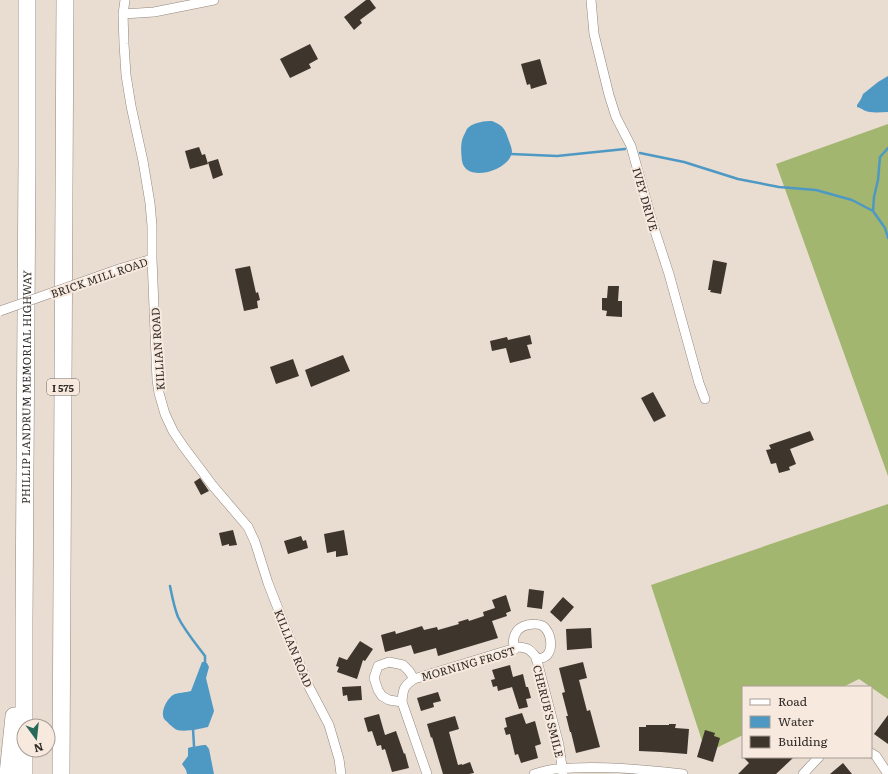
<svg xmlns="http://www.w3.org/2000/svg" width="888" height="774" viewBox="0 0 888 774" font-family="Literata,serif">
<rect width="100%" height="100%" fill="#e9dcd1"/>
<path fill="#a2b66f" d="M888 124V476L776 164Z
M888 504V699L859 679 843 687H743V735L706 753 651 585Z"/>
<path fill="#4e99c4" d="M888 76V112C882 112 876 113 870 112 865 112 862 108 857 107V105L861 99 863 94 878 82Z
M492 121C504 126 505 129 509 141 510 144 512 148 512 152 510 170 466 184 462 161 461 152 460 143 464 135 466 132 466 129 469 127 475 122 485 121 492 121Z
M202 662H205L207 663 209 667 206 678 214 711 213 714 208 727C199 729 186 732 177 730 173 728 172 726 169 724 168 722 166 721 165 720 159 713 167 699 173 695 178 692 186 693 191 691Z
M204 745H206L209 749 214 774H187L186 770 182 764 188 756V748C194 746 199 746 204 745Z"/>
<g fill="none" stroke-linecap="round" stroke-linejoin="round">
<path stroke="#4e99c4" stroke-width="2.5" d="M640 153 684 162 738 179 779 187 816 190 852 200 873 211 885 228 888 238
M511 154 557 156 625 149
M873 211 874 197 878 180 880 157 888 148
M170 586C172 596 174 607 178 617 185 631 196 644 205 656V662
M193 729 194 746"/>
</g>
<path fill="#3e352c" d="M366 0H370L376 8 360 20 362 23 354 30 344 17Z
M310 44 318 59 309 64 311 68 290 78 280 59Z
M540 59 547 84 531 89 530 84 527 85 521 64Z
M199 147 202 155 205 154 208 164 190 169 185 151Z
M218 159 223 175 213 179 208 162Z
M713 260 727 263 721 294 710 292 711 290H708Z
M250 266 256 293 258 292 260 300 257 301 258 308 244 311 235 269Z
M608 286H619L618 301H622V317L606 316 607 311 602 310V298H607Z
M530 335 532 344 527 345 531 358 510 363 506 348 492 351 490 341 507 337 508 340Z
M343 355 350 371 311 387 305 370Z
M293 359 299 376 276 384 270 367Z
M653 392 666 416 654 422 641 398Z
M810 431 814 440 790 449 796 464 789 467 790 470 779 473 776 463 771 464 766 450 771 449 769 445Z
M200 478 209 491 201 495 194 482Z
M233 530 237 545 229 546V544L222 546 219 533Z
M344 530 348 555 336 557V551L327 553 324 534Z
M301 536 303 541 306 540 308 548 288 554 284 541Z
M529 589 544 591 542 609 527 607Z
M506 595 511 611 506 613 507 616 492 621 498 638 438 656 436 648 414 654 411 645 385 652 381 635 395 631 396 634 422 626 424 630 437 627 438 630 459 624 458 622 468 619 469 621 484 616 483 612 495 608 492 600Z
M563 597 574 607 561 622 550 612Z
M591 628 592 648 567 650 566 629Z
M360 641 373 649 365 661 363 660 357 679 337 672 339 667 336 666 339 657 347 660Z
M583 662 587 678 579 680 587 711 590 710 600 747 576 753 571 732H570L566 716H568L562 693 565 692 559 668Z
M510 665 513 677 523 674 526 687H528L531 698 526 699 528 707 519 709 512 687 498 691 497 686 493 687 491 680 495 679 492 670Z
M361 686 362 700 348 701 347 695 343 696 342 687Z
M438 692 441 701 433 703 434 707 421 711 417 698Z
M522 713 526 724 535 721 541 744 535 746 538 758 521 763 518 754 515 755 510 734 506 735 504 728 507 727 505 718Z
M379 714 385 735 396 731 404 754 405 753 409 768 392 772 385 749 382 750 381 745 377 746 372 731 368 732 364 718Z
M888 715V744L874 734Z
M455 716 459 729 449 732 458 765 462 764V765L470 762 474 773 469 774H443L432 737 431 738 427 724Z
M669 724H676L675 728 689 729 687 754 661 752 639 751V727H646V725H669Z
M705 730 715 733 714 736 720 738 713 762 697 757Z
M743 757H794L776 774H738L749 763Z
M843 763 852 774H830Z"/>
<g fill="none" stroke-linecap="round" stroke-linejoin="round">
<defs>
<path id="minor" d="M125 0 123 14 124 44 126 75 131 106 143 161 150 203 152 226V259L157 380 159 393 165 414 173 431 183 446 213 486 248 527 255 542 268 583 307 683 329 725 339 759 341 774
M591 0 594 34 609 95 616 117 631 146 654 228 669 274 699 383 705 399
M123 14 154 12 214 0
M119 269 152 259
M515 649C512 642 513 637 517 631 520 627 523 626 527 625 532 624 538 623 543 626 552 633 555 654 542 658 540 659 538 659 536 659
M402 702 389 700 382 696 378 690 374 678 378 666 389 662 403 665 409 671 414 679
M871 753 876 756 888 774
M427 774 402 702C403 688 404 686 414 679L519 647C529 648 530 650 536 657L559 745 563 774
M534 774C541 772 548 770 555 769 598 765 641 769 683 774
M803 774 819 757"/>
<g id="motorway">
<path d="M8 774 14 716"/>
<path id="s1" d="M24 774V622L27 162V0"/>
<path d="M61 774 65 0"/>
</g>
</defs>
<use href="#minor" stroke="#92867c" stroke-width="10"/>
<use href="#motorway" stroke="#92867c" stroke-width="18"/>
<use href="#minor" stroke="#fff" stroke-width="9"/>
<use href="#motorway" stroke="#fff" stroke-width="17"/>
<defs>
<path id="minor-bridge" d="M0 311 119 269"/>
</defs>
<use href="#minor-bridge" stroke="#92867c" stroke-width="10" stroke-linecap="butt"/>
<use href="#minor-bridge" stroke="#fff" stroke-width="9"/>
</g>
<g text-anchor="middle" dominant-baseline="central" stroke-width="4" stroke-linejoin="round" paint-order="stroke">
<rect fill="#f7e9de" stroke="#6c645e" stroke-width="1" x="47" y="379" width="32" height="16" rx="3"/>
<g font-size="10" font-weight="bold" fill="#302b27">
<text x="63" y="387">I 575</text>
</g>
<g font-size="11" fill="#302b27" stroke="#f7e9de">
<text transform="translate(646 199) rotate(74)">IVEY DRIVE</text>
<text transform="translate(99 277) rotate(-19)">BRICK MILL ROAD</text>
<text transform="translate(157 349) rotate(-94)">KILLIAN ROAD</text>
<text stroke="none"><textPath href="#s1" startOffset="387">PHILLIP LANDRUM MEMORIAL HIGHWAY</textPath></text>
<text transform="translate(294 648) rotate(68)">KILLIAN ROAD</text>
<text transform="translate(468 663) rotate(-16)">MORNING FROST</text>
<text transform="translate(549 711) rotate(76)">CHERUB'S SMILE</text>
</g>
</g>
<rect x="742" y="686" width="130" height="72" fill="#f7e9de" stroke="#a79d95"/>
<rect x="750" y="699" width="20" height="6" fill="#ffffff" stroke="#a79d95"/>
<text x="778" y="706" font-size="12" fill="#302b27">Road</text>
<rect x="750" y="716" width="20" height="12" fill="#4e99c4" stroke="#a79d95"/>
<text x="778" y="726" font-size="12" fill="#302b27">Water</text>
<rect x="750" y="736" width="20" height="12" fill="#3e352c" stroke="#a79d95"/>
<text x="778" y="746" font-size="12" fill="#302b27">Building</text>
<g transform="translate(36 738) rotate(165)"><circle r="19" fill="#f7e9de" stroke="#a79d95"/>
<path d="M0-3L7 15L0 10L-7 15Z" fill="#286a5a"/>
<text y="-6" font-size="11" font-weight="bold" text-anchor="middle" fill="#302b27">N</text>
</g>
</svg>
